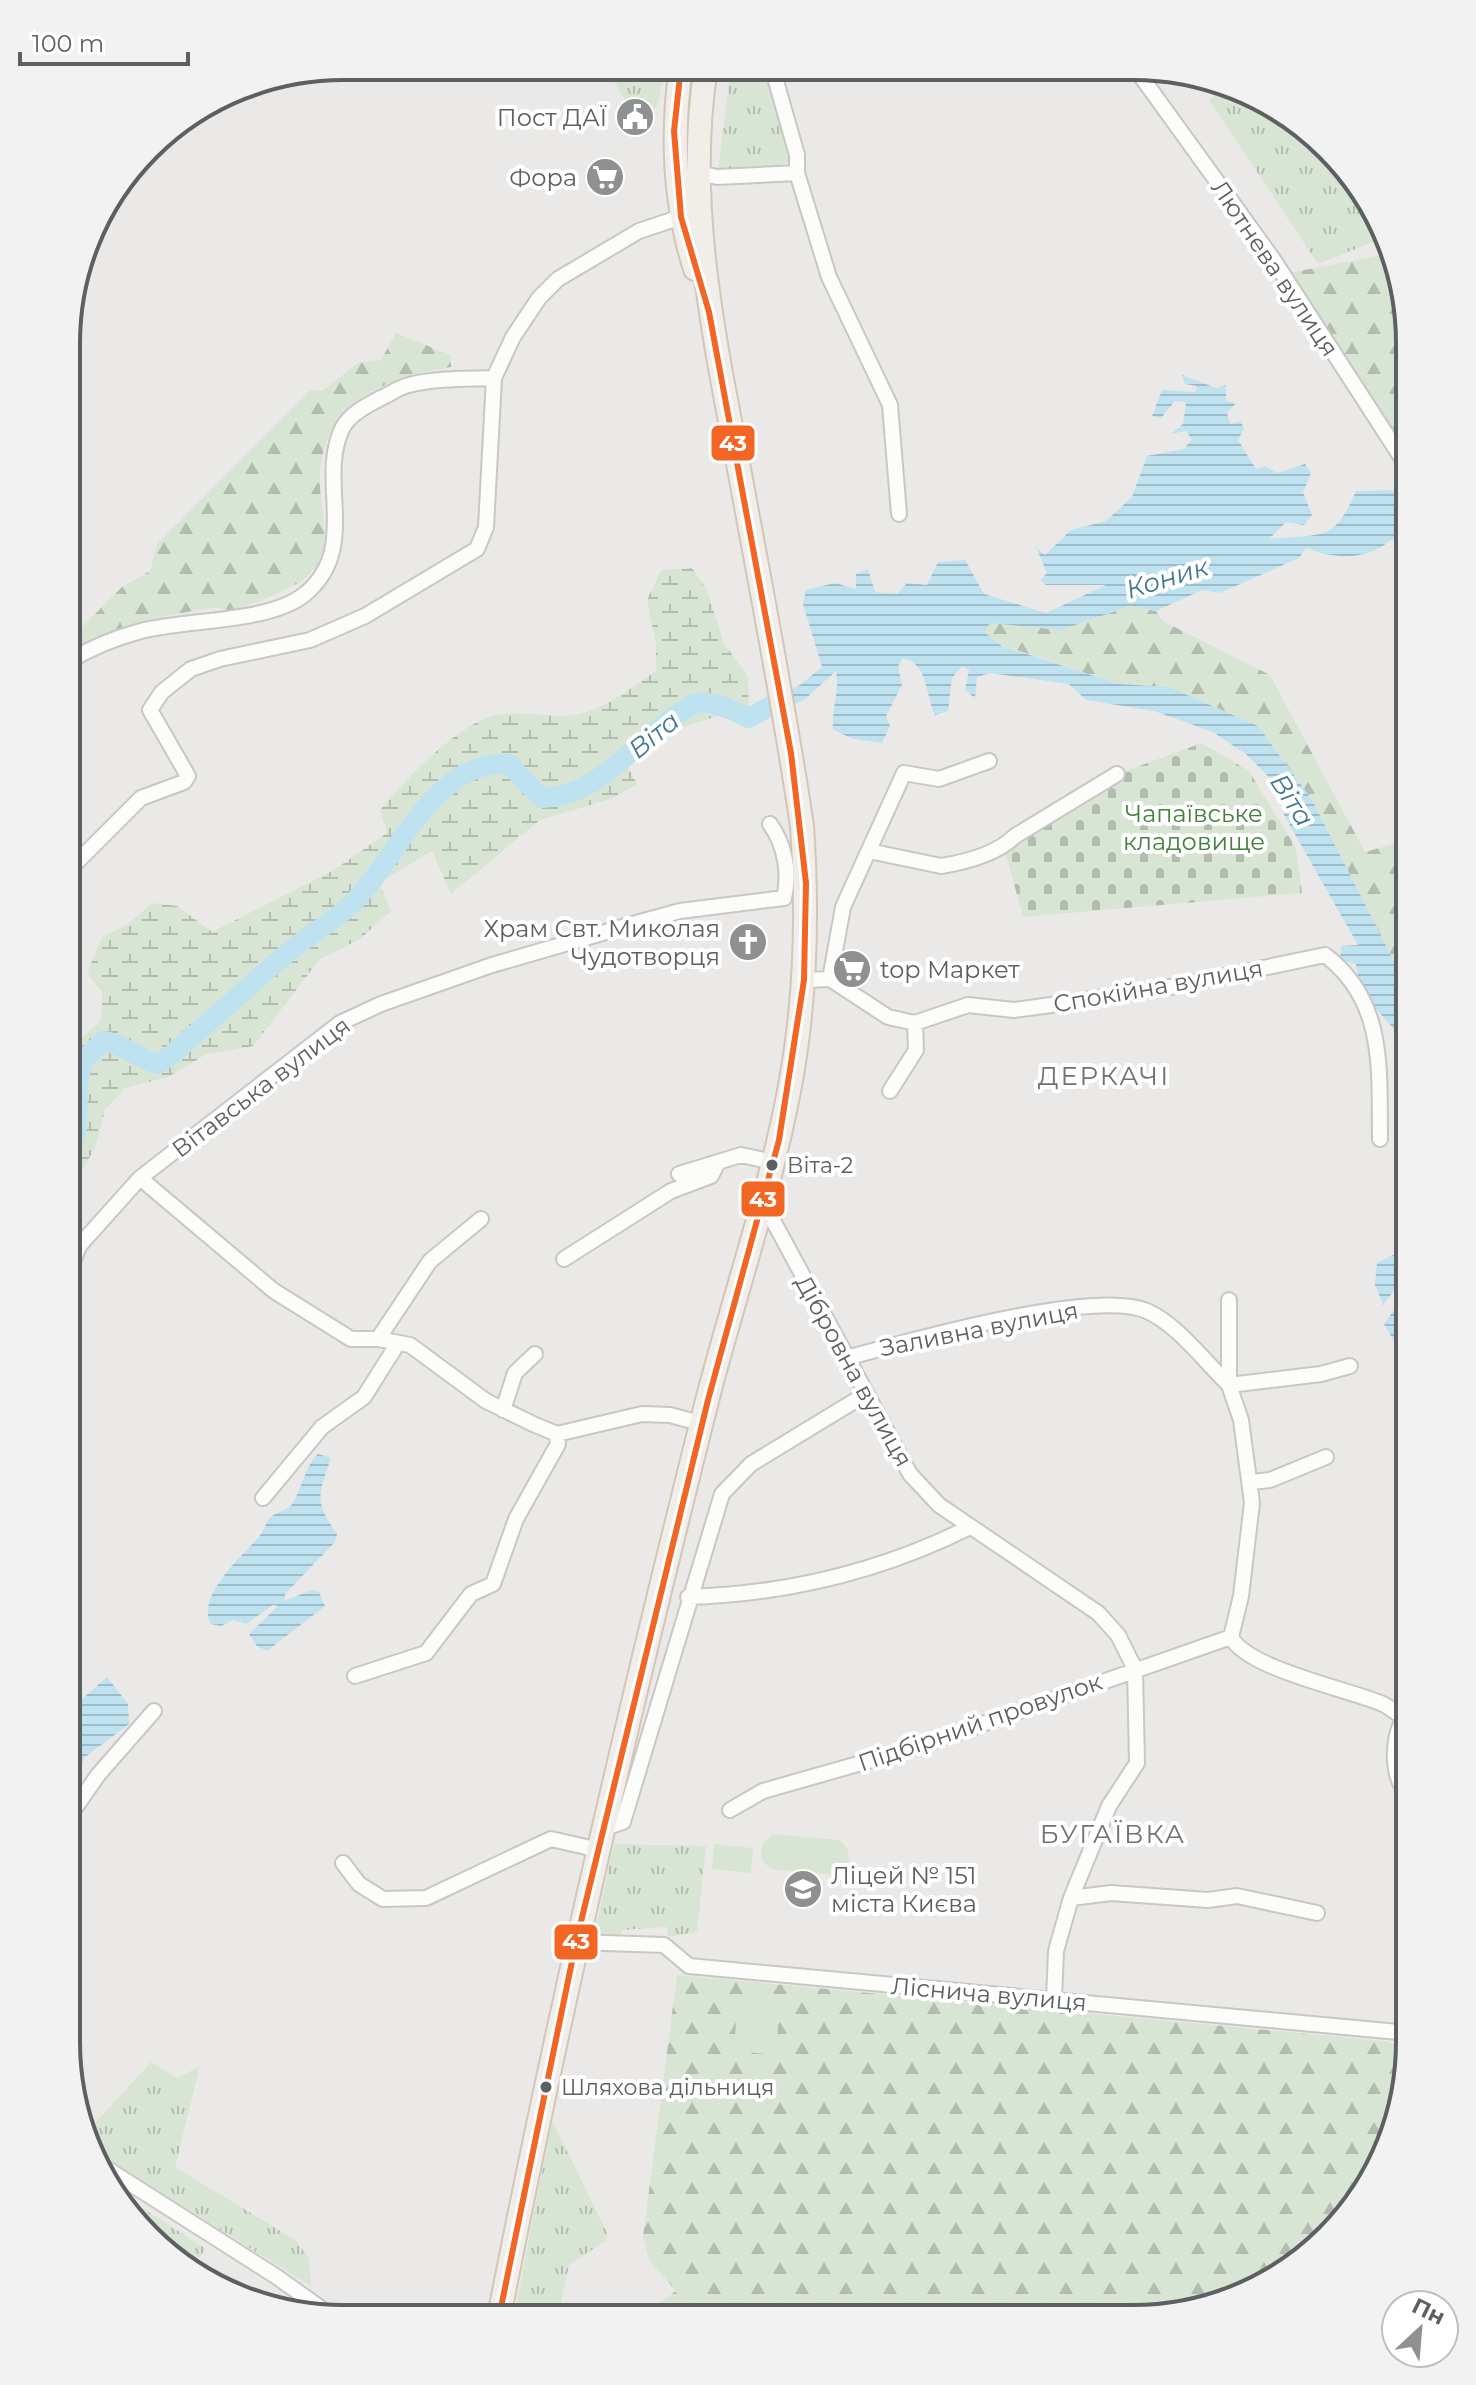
<svg xmlns="http://www.w3.org/2000/svg" width="1476" height="2385" viewBox="0 0 1476 2385" font-family="Montserrat,sans-serif">
<defs>
<pattern id="grass-tufts" width="24" height="20" patternUnits="userSpaceOnUse" patternTransform="scale(2)"><rect width="24" height="20" fill="#d8e5d4"/><path d="M3 7l-1-3M5 7V3M7 7l1-3M15 17l-1-3M17 17v-4M19 17l1-3" fill="none" stroke="#b2bdb0"/></pattern>
<pattern id="forest-firs" width="22" height="20" patternUnits="userSpaceOnUse" patternTransform="scale(2)"><rect width="22" height="20" fill="#d8e5d4"/><path d="M5 1l3.5 6h-7zM16 11l3.5 6h-7z" fill="#b2bdb0"/></pattern>
<pattern id="wetland-marsh" width="20" height="14" patternUnits="userSpaceOnUse" patternTransform="scale(2)"><rect width="20" height="14" fill="#d8e5d4"/><path d="M1 5h8M5 5V1M11 12h8M15 12V8" fill="none" stroke="#b2bdb0"/></pattern>
<pattern id="cemetery-stones" width="16" height="16" patternUnits="userSpaceOnUse" patternTransform="scale(2)"><rect width="16" height="16" fill="#d8e5d4"/><path d="M2 7V4a2 2 0 0 1 4 0v3zM10 15v-3a2 2 0 0 1 4 0v3z" fill="#b2bdb0"/></pattern>
<pattern id="water-rules" width="6" height="5" patternUnits="userSpaceOnUse" patternTransform="scale(2)"><rect width="6" height="5" fill="#bfe2f1"/><path d="M0 2.5h6" fill="none" stroke="#9ebbc7"/></pattern>
</defs>
<rect width="100%" height="100%" fill="#ebe9e7"/>
<path fill="url(#grass-tufts)" d="M606 67H665L659 101 649 118 637 98 626 102Z
M731 67H770L795 141 789 161 772 169 718 170Z
M1221 90 1302 124 1388 236 1318 264 1209 100Z
M614 1844 706 1846 697 1932 668 1937 667 1927 623 1930 617 1939 599 1937 595 1931Z
M151 2062 177 2078 200 2066 175 2167 295 2240 309 2258 311 2286 87 2147 84 2135Z
M552 2120 608 2235 605 2241 569 2265 558 2317H514Z
M124 2196 206 2249 190 2268 174 2261Z"/>
<path fill="url(#forest-firs)" d="M1392 253 1410 343V461L1289 273Z
M396 333 451 355V367C383 379 320 401 320 483 320 517 336 547 309 575 298 587 247 607 231 610 225 610 219 608 213 608 195 610 176 614 159 618 126 625 98 637 68 652V641L122 587 150 571 157 544 311 390 322 391 358 363 381 360Z
M1130 606 1156 611 1163 621 1270 675 1365 852 1410 839V993L1312 800 1258 726 1169 687 1118 684 1002 645 983 632 990 623 1061 630Z
M677 1975 1384 2041 1409 2047 1395 2131 1353 2210 1238 2298 1133 2319 639 2318 676 2291 649 2260 643 2237Z"/>
<path fill="url(#wetland-marsh)" d="M692 568 707 590 724 644 748 676 749 724 718 716 668 732 628 767 637 784 611 799 540 820 451 894 432 851 379 883 391 911 360 939 320 959 253 1046 205 1055 168 1077 125 1088 105 1110 95 1148 67 1195V1052L101 1020 102 992 87 973 102 937 127 925 152 903 177 906 212 932 334 870 387 833 380 810C403 782 449 734 482 720 511 706 544 719 574 715 604 710 631 688 656 671V645L647 600 661 570Z"/>
<path fill="url(#cemetery-stones)" d="M1202 743 1249 771 1296 848 1302 893 1023 917 1004 847 1117 774Z"/>
<path fill="#d8e5d4" d="M773 1834 840 1840 848 1850 849 1863 838 1875 770 1869 761 1858 762 1844Z
M714 1844 753 1848 751 1873 712 1869Z
M738 1995 780 1998 776 2055 734 2051Z"/>
<path fill="url(#water-rules)" d="M1182 375 1216 388 1226 385V401L1236 403 1227 413 1230 424 1240 421 1244 428 1238 440 1256 469 1265 466 1277 473 1305 464 1311 473 1303 492 1312 515 1304 525 1286 522 1269 539C1323 533 1333 544 1356 491L1391 490 1400 495C1403 519 1419 517 1400 542L1390 540C1369 561 1332 559 1306 548L1299 558 1220 593 1202 590 1156 611 1130 606 1061 630 990 623 984 632 1002 646 1118 684 1169 687 1258 726 1312 800 1410 993V1064L1405 1061 1403 1039 1361 992 1356 964 1340 960 1341 946 1358 945 1284 815 1283 791 1247 755 1213 732 1154 711 1086 700 1069 684 990 673 977 677 975 698 965 690 969 670 962 666 952 678 948 711 935 715C925 695 929 664 903 658L898 666 902 685 886 716 890 726 882 743 854 739 833 730C831 708 840 693 836 671L804 700 749 724 750 710 800 685 822 667 803 604 806 590 835 583 856 589V574L868 569 875 592 897 594 907 583 927 585 938 562 965 560 984 594 1046 613 1106 585H1046L1040 580 1047 573 1036 547 1045 555 1071 530 1106 521 1132 497 1147 456 1184 449 1192 439 1186 431 1171 434 1183 424 1186 402 1175 401 1161 418 1152 416 1162 390 1196 392 1197 386 1185 384Z
M1399 1118 1407 1121 1410 1130V1208L1400 1202Z
M1393 1255H1410V1270L1383 1305 1375 1285 1377 1263Z
M1410 1287V1368L1384 1324Z
M318 1454 331 1458C318 1495 314 1501 337 1534L335 1542 285 1594 284 1601 312 1590 319 1592 325 1606 267 1651 257 1646 249 1634 278 1606 273 1605 246 1624 233 1620 221 1626 211 1624C195 1597 243 1555 259 1537 264 1531 266 1521 272 1516 279 1511 289 1510 293 1503 303 1486 304 1468 318 1454Z
M107 1677 128 1704 129 1724 85 1757 66 1798V1713Z"/>
<g fill="none" stroke-linecap="round" stroke-linejoin="round">
<path stroke="#bfe2f1" stroke-width="20" d="M67 1160 77 1129 78 1079 85 1058 104 1041C124 1044 138 1059 158 1064L171 1055C212 1020 251 984 291 950 309 935 329 924 346 909 395 868 430 759 509 764L541 798C601 796 629 746 675 716 681 713 689 705 696 703 713 700 733 711 749 718L772 705"/>
<defs>
<path id="minor" d="M772 67 797 155V173L829 277 890 405 899 514
M1135 68 1273 259 1410 471
M698 173 717 177 797 173
M68 662C90 648 115 638 141 631 187 619 270 623 305 594 361 548 316 479 343 427 351 413 368 405 381 398 390 394 399 387 409 385 436 378 466 379 494 378
M869 851 941 866C966 862 997 854 1015 836L1117 774
M68 871 141 798 184 782 188 776 150 710 162 692 191 669 220 659 310 640 365 616 477 549 486 527 494 378 513 337 539 298 558 279 639 231 681 217
M830 979 843 907 904 773 939 779 989 761
M804 980 830 979 888 1017 915 1023 968 1005 1014 1010 1044 1006 1177 986 1325 955C1386 1001 1379 1070 1380 1139
M890 1091 916 1050 915 1023
M679 1174 741 1155 773 1162
M140 1178 274 1291 327 1324 351 1339H378L410 1345 486 1401 533 1424 557 1434 642 1414 670 1415 703 1424
M763 1202 910 1474 939 1505 1098 1613 1118 1635 1135 1669 1137 1763 1109 1806 1071 1898 1056 1951 1054 1999
M564 1259 671 1191 711 1176 718 1162
M67 1278 79 1246 140 1178 340 1023 381 1004 492 965 640 922 680 911 784 898C790 873 785 845 770 824
M1229 1300V1385L1241 1420 1252 1503 1241 1596 1231 1637C1247 1669 1348 1689 1383 1704 1393 1709 1400 1717 1409 1720
M378 1339 430 1261 481 1219
M846 1358C906 1342 1094 1288 1147 1311 1178 1325 1204 1361 1229 1385
M1229 1385 1321 1374 1350 1366
M503 1410 515 1373 535 1354
M1251 1482 1270 1480 1326 1457
M263 1498 322 1427 364 1397 398 1343
M688 1597C787 1594 882 1571 970 1527
M355 1676 426 1653 471 1594 493 1584 516 1519 558 1444 557 1434
M1404 1719C1391 1737 1391 1780 1409 1795
M730 1810 763 1791 914 1748 1231 1637
M66 1821 98 1775 154 1711
M604 1828 623 1822 722 1494 751 1464 866 1394
M343 1863 359 1884 383 1899 426 1898 551 1839 599 1850
M1071 1898 1111 1893 1208 1900 1237 1896 1317 1913
M576 1942 664 1945 689 1966 1409 2033
M98 2163 277 2277 333 2317"/>
<path id="primary" d="M681 67C671 136 674 202 695 269
M499 2317C559 2009 631 1702 708 1397 735 1293 770 1192 790 1086 806 1000 808 913 802 826 784 704 760 584 738 463 713 332 685 200 706 67"/>
</defs>
<use href="#minor" stroke="#c8c7c6" stroke-width="18"/>
<use href="#primary" stroke="#d1c6b7" stroke-width="26"/>
<use href="#minor" stroke="#fcfcfb" stroke-width="14"/>
<use href="#primary" stroke="#f1eee9" stroke-width="22"/>
<defs>
<path id="bus-1" d="M499 2317 576 1942 708 1400 779 1140 804 980 806 883 791 753 709 312 681 217 674 131 681 67"/>
</defs>
<use href="#bus-1" stroke="#fff" stroke-width="12"/>
<use href="#bus-1" stroke="#f26522" stroke-width="6"/>
</g>
<defs>
<symbol id="civic-disc" viewBox="-11 -11 22 22"><circle r="9.5" fill="#8e9091" stroke="#fff"/><path d="M-.6-6.5H3V-4.5H.6V-3L4-1V1h2V6H-6V1h2V-1L-.6-3ZM-1.2 2.5V6h2.4V2.5Z" fill="#fff"/></symbol>
<symbol id="supermarket-disc" viewBox="-11 -11 22 22"><circle r="9.5" fill="#8e9091" stroke="#fff"/><path d="M-6-5.5h2.5l.6 2H6L4.5 2H-2.5L-4.4-4H-6ZM-1.5 3.2a1.3 1.3 0 1 0 .1 0ZM3 3.2a1.3 1.3 0 1 0 .1 0Z" fill="#fff"/></symbol>
<symbol id="church-disc" viewBox="-11 -11 22 22"><circle r="9.5" fill="#8e9091" stroke="#fff"/><path d="M-1.2-6h2.4v3.5h3.3v2.4h-3.3V6h-2.4V-.1h-3.3v-2.4h3.3Z" fill="#fff"/></symbol>
<symbol id="school-disc" viewBox="-11 -11 22 22"><circle r="9.5" fill="#8e9091" stroke="#fff"/><path d="M0-5L7-2L0 1L-7-2ZM-4 1L0 2.5L4 1V4Q0 6-4 4Z" fill="#fff"/></symbol>
</defs>
<g fill-rule="evenodd">
<use href="#civic-disc" x="613" y="95" width="44" height="44"/>
<use href="#supermarket-disc" x="583" y="155" width="44" height="44"/>
<use href="#church-disc" x="726" y="920" width="44" height="44"/>
<use href="#supermarket-disc" x="830" y="947" width="44" height="44"/>
<use href="#school-disc" x="781" y="1867" width="44" height="44"/>
</g>
<g fill="#5c6063" stroke="#fff" stroke-width="3">
<circle cx="772" cy="1165" r="7"/>
<circle cx="546" cy="2087" r="7"/>
</g>
<g text-anchor="middle" dominant-baseline="central" stroke-width="8" stroke-linejoin="round" paint-order="stroke">
<g font-size="22" fill="#5c6063" stroke="#fff" text-anchor="start">
<text x="787" y="1165">Віта-2</text>
<text x="561" y="2087">Шляхова дільниця</text>
</g>
<g font-size="24" fill="#5c6063" stroke="#fff" text-anchor="end">
<text x="607" y="117">Пост ДАЇ</text>
<text x="577" y="177">Фора</text>
<text x="720" y="928">Храм Свт. Миколая<tspan x="720" dy="28">Чудотворця</tspan></text>
<text x="880" y="969" text-anchor="start">top Маркет</text>
<text x="831" y="1875" text-anchor="start">Ліцей № 151<tspan x="831" dy="28">міста Києва</tspan></text>
</g>
<g font-size="24" fill="#5c6063" stroke="#fff">
<text transform="translate(1275 268) rotate(56)">Лютнева вулиця</text>
<text transform="translate(1158 986) rotate(-10)">Спокійна вулиця</text>
<text transform="translate(261 1087) rotate(-37)">Вітавська вулиця</text>
<text transform="translate(979 1329) rotate(-11)">Заливна вулиця</text>
<text transform="translate(854 1371) rotate(61)">Дібровна вулиця</text>
<text transform="translate(980 1722) rotate(-19)">Підбірний провулок</text>
<text transform="translate(989 1994) rotate(5)">Ліснича вулиця</text>
</g>
<g font-size="24" fill="#44803f" stroke="#fff">
<text x="1194" y="813">Чапаївське<tspan x="1194" dy="28">кладовище</tspan></text>
</g>
<g font-size="26" font-style="italic" fill="#457795" stroke="#fff">
<text transform="translate(1167 578) rotate(-17)">Коник</text>
<text transform="translate(654 735) rotate(-39)">Віта</text>
<text transform="translate(1292 800) rotate(57)">Віта</text>
</g>
<g font-size="26" letter-spacing="2" fill="#6e7275" stroke="#fff">
<text x="1104" y="1076">ДЕРКАЧІ</text>
<text x="1113" y="1834">БУГАЇВКА</text>
</g>
</g>
<path d="M0 0H1476V2385H0ZM343 80H1133A263 263 0 0 1 1396 343V2042A263 263 0 0 1 1133 2305H343A263 263 0 0 1 80 2042V343A263 263 0 0 1 343 80Z" fill="#f2f2f3" fill-rule="evenodd"/>
<path fill="none" stroke="#5c6063" stroke-width="4" d="M343 80H1133A263 263 0 0 1 1396 343V2042A263 263 0 0 1 1133 2305H343A263 263 0 0 1 80 2042V343A263 263 0 0 1 343 80Z"/>
<g stroke="#fff" stroke-width="3">
<rect x="710" y="424" width="46" height="38" rx="8" fill="#f26522"/>
<rect x="740" y="1180" width="46" height="38" rx="8" fill="#f26522"/>
<rect x="553" y="1923" width="46" height="38" rx="8" fill="#f26522"/>
</g>
<g font-size="22" text-anchor="middle" font-weight="bold" fill="#fff">
<text x="733" y="451">43</text>
<text x="763" y="1207">43</text>
<text x="576" y="1949">43</text>
</g>
<g transform="translate(1420 2329) rotate(26)"><circle r="38" fill="#ffffff" stroke="#bebfc1" stroke-width="2"/>
<path d="M0-6L14 30L0 20L-14 30Z" fill="#8e9091"/>
<text y="-12" font-size="22" font-weight="bold" text-anchor="middle" fill="#5c6063">Пн</text>
</g>
<path d="M20 52v12h168v-12" fill="none" stroke="#5c6063" stroke-width="4"/>
<text x="32" y="52" font-size="24" fill="#5c6063" stroke="#ffffff" stroke-width="6" paint-order="stroke">100 m</text>
</svg>
